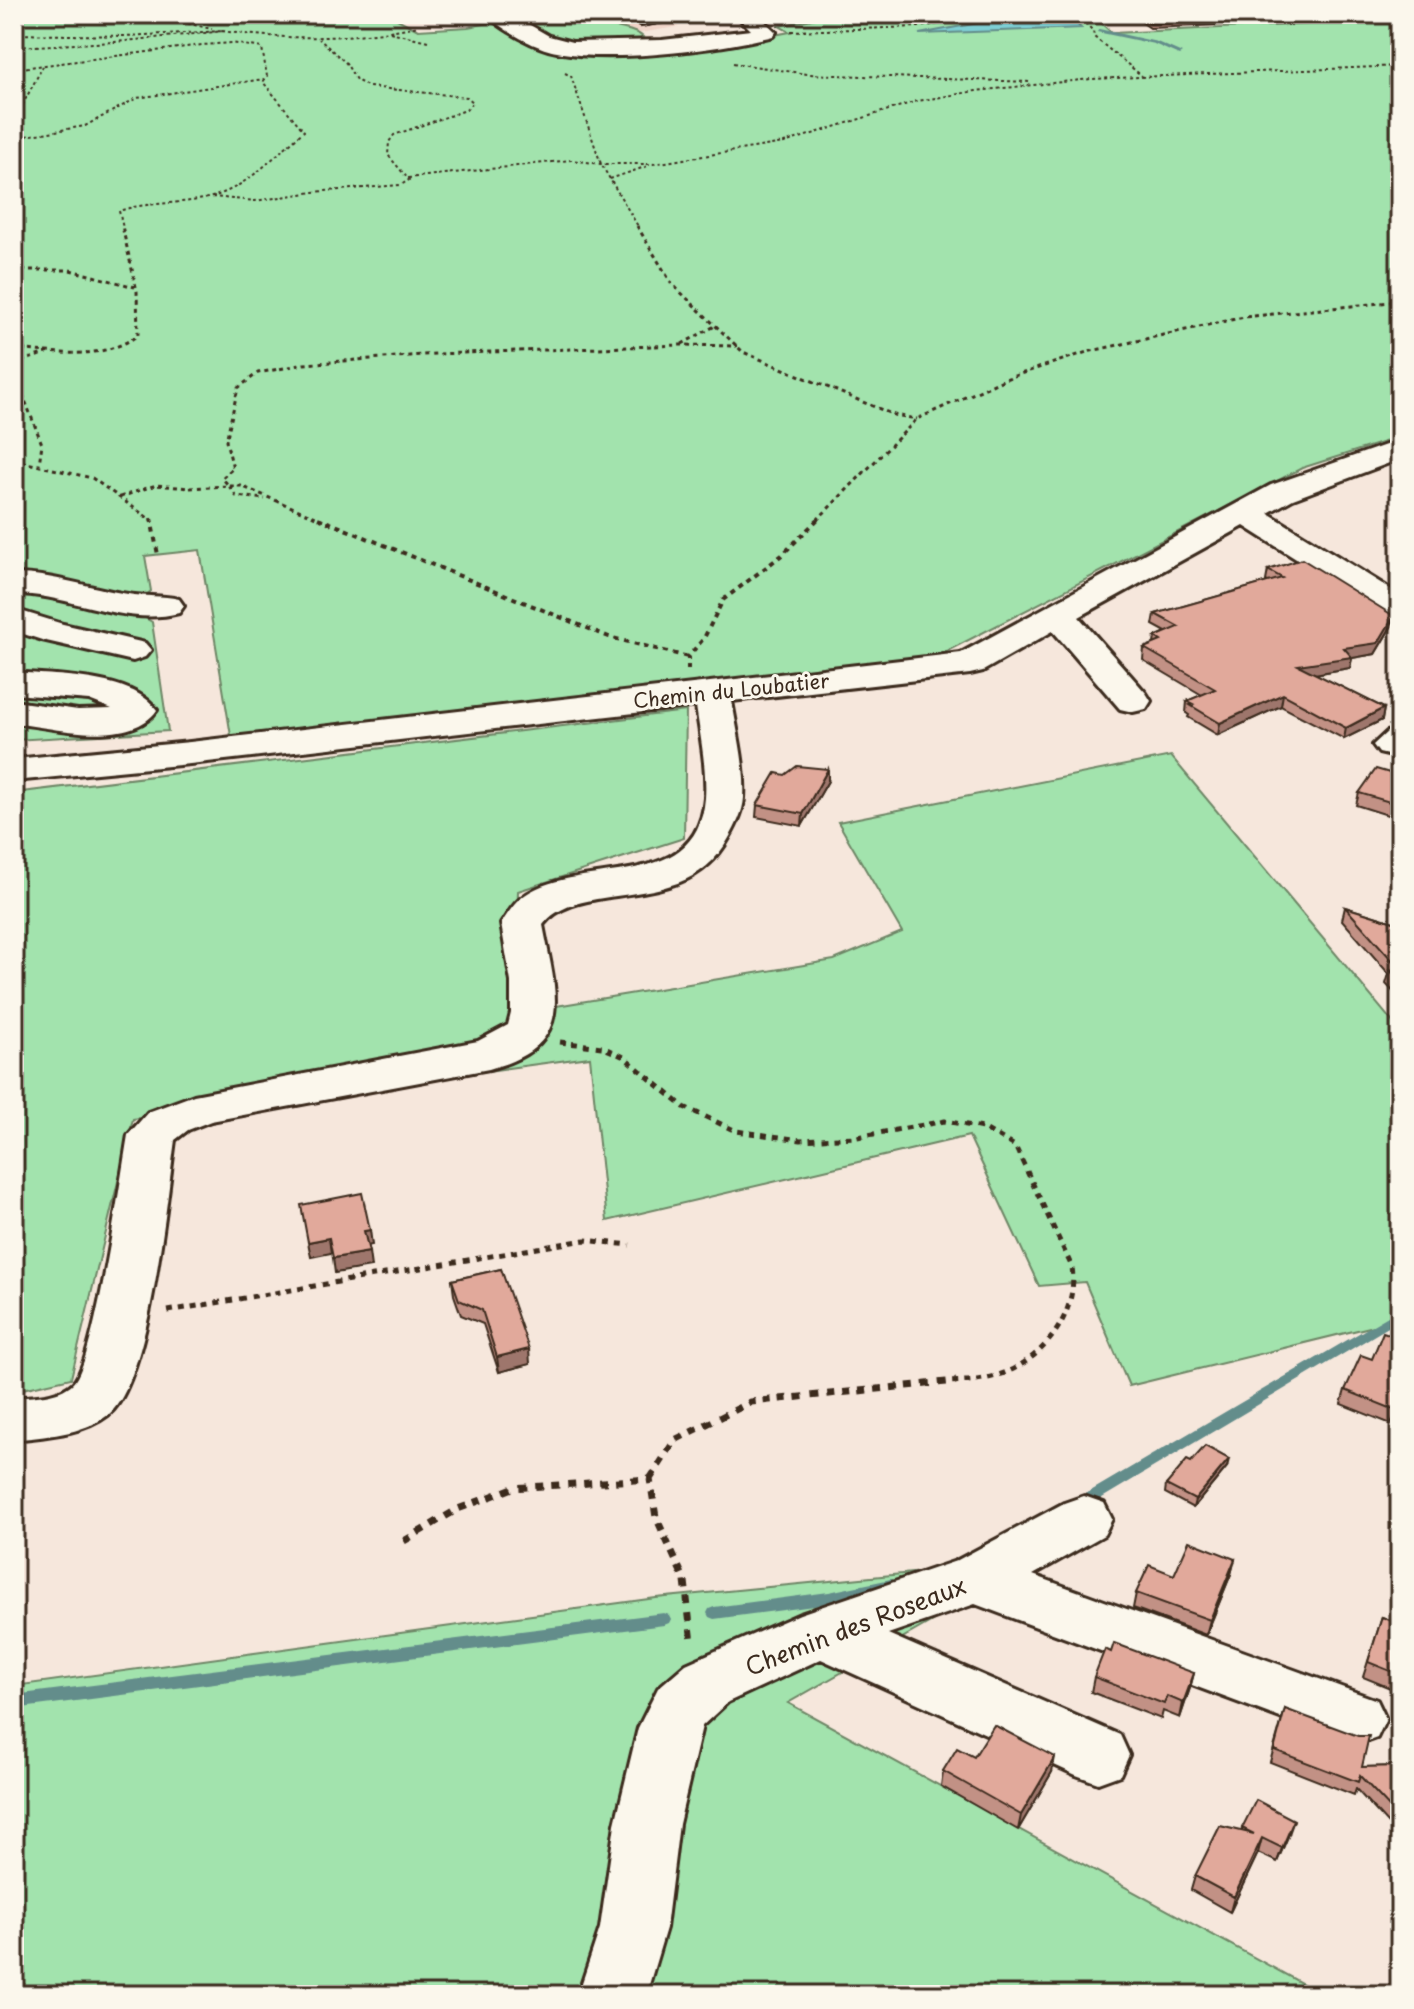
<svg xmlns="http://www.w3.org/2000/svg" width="1414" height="2009" viewBox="0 0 1414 2009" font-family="'Playpen Sans',sans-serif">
<rect width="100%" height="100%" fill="#f6e7dc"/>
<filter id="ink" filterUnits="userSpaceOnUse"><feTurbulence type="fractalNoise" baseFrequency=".0125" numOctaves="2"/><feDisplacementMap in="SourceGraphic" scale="16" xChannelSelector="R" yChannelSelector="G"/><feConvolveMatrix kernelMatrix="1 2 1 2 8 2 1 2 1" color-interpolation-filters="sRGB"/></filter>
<g filter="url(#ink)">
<path fill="#f0d4c8" d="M509 14H715L682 20 677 18 673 19 683 24 676 27 569 45Z"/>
<path fill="#a2e3ad" stroke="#6e8666" stroke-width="2" d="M14 14H388L418 30 468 27 500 21 548 47 747 40 790 32 779 26 835 14H1091L1112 33 1400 20V437L1302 468 924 663 231 736 200 550 145 556 151 591 139 601 140 615 152 622 168 731 14 740Z
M549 15C574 25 630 24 643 37L634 42 563 45 517 20Z
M686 711 684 838 518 891 514 1013 834 960 902 932 838 822 1171 756 1400 1031V1314L1386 1323 1129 1386 1085 1282 1039 1286 969 1136 607 1221 590 1057 133 1119 71 1378 14 1391V793Z
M1103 1524 788 1703 1323 1995H14V1686L656 1598 933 1571Z"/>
<path fill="#7ecfd4" stroke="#638d8b" stroke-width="2" d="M1027 14H1066L1081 28 919 34Z"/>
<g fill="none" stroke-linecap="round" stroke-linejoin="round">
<path fill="#638d8b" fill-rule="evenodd" d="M1099 29 1157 42 1182 53 1179 55 1154 44 1097 32Z
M1400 1309V1320L1082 1510 1077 1512 1072 1510 1070 1506 1072 1502Z
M891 1579 896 1581 898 1585 896 1589 829 1604 714 1619 709 1617 707 1613 709 1609 714 1607 829 1592Z
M664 1613 669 1615 671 1619 669 1623 664 1625 14 1709V1695Z"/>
<defs>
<path id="minor" d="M487 14H511L549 36 572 42 662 40 751 30 735 14H757L776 32 773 36C719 50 612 63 557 52 538 49 499 29 487 14Z
M1400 440V459L1293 499 1268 513 1400 595V620L1388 617 1244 526 1079 617 1146 693 1151 701 1146 709 1133 712 1120 709 1053 631 983 671 970 674 732 701C737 732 746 767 744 798 743 812 736 826 729 838 703 886 658 890 609 897 585 901 558 905 543 925 556 995 577 1045 489 1069L211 1121 188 1130 175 1140C167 1196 150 1383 108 1415 82 1435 44 1436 14 1440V1398C33 1396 58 1397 73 1383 95 1362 121 1176 128 1135L148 1112 194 1095 478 1041 508 1025 511 1013V982L501 924C506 916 512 906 520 899 572 854 697 898 705 798 707 768 700 735 696 706L190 764 14 781V759L190 742 961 653 1271 485Z
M14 574C54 574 89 588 128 594 145 597 162 595 179 599L184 606 179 613C124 627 70 594 14 594Z
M14 609 63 624 145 643 151 650 145 657 133 661 42 640 14 631Z
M14 672C54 676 132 674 157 710 131 748 52 728 14 723V701L78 710 112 709 89 700 14 694Z
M1400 729V754L1392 756 1379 753 1373 745 1387 732Z
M1084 1496 1104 1503 1112 1519 1104 1535 1033 1575 1377 1700 1386 1719 1377 1738 1355 1746 975 1604 888 1634 1120 1735 1129 1755 1120 1775 1098 1783 1076 1775 821 1659 728 1702 702 1726 679 1824 666 1928 646 1995H578L600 1928 615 1824 638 1728 658 1688 686 1664 800 1614 956 1561 1064 1503Z"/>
</defs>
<use href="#minor" stroke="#3b2a1e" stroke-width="6"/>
<path stroke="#3b2a1e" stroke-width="2" stroke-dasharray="3 3" stroke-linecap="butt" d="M147 14 212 29
M1077 14 1093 31 1094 37 1142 76
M222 31C288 41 352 39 418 26
M791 31 919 27 998 14
M390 32 428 41
M14 34 125 36 224 31 115 42 14 47
M733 63 807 74 1030 82
M14 69 202 45 232 43 262 48 267 76 263 82 304 131C277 153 252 183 218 195 187 206 151 200 119 211L123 228
M565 73 571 76 601 164 639 228
M14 121 43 66
M14 138 85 126 137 98 264 79
M408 178 571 160 601 164H653L784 143 917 101 976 91 1091 79 1400 66
M610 179 648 166
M212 197 255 201 314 192 401 185 409 180 388 155 389 142 394 135 466 110 473 102 467 97 369 87 356 80 346 63 319 39"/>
<path stroke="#3b2a1e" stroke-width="3" stroke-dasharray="4 4" stroke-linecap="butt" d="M637 226 672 284 743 352 894 415 917 419
M14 270H70L135 287
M682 344 715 326
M14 349C56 352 101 362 138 335L137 291 122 226
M14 364 49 352
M14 372 42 444 39 464
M14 460 92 478 151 520
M120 497 156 485 189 488 229 486 236 496 265 499
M323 520 241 486H229L222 478 233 468 226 441 238 388 258 373 304 364 436 354 681 345 737 346
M817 520 917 419 1005 379 1087 352 1244 317 1400 301"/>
<path stroke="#3b2a1e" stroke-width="4" stroke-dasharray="5 5" stroke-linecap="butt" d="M151 518 158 555
M318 518 609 637 688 657
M688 670V657L704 638 723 600 782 555 819 518"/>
<path stroke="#3b2a1e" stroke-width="5" stroke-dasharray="6 6" stroke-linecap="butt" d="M560 1042 602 1047 624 1057 684 1107 736 1131 801 1140 857 1137 945 1121 983 1128 1015 1146 1072 1267C1079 1317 1039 1365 992 1377 974 1382 954 1381 936 1383
M168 1311 585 1240 630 1245"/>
<path stroke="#3b2a1e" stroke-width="7" stroke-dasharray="8 8" stroke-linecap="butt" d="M650 1479 675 1440 751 1402 956 1381
M404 1541 458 1509 513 1488 650 1479 656 1517 685 1581 692 1643"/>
<use href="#minor" fill="#fbf7ec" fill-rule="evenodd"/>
</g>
<path fill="#c29185" stroke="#3b2a1e" stroke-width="2" d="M598 14H714L641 27 630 21 617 24Z
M1130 14H1400V17L1150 28Z
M1268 570 1391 627 1375 654 1352 658 1350 668 1315 674 1384 708 1382 720 1344 739 1281 706 1218 735 1188 717 1189 715 1186 713 1187 701 1202 695 1143 660 1144 648 1154 644 1155 637 1166 632 1153 625 1155 614 1268 582 1266 581Z
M1400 776V819L1356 805 1359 793Z
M828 781 802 826 756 817 757 805Z
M1345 907 1400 924V999L1386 984 1389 974 1342 920Z
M501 1269 530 1364 499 1372 483 1324 461 1315 454 1295 452 1280Z
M1400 1314V1411L1397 1410 1391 1424 1341 1404 1345 1390 1372 1359 1389 1334Z
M1191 1462 1227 1467 1193 1508 1165 1493 1166 1485Z
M1235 1559 1231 1574 1206 1635 1133 1608 1136 1593 1174 1575Z
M1382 1617 1400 1624V1692L1363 1677Z
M1194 1673 1190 1688 1180 1718 1163 1711 1161 1719 1091 1692 1094 1677Z
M1285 1709 1362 1767 1400 1766V1824H1388L1356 1789 1354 1795 1270 1762Z
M974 1757 1052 1772 1018 1830 941 1786 943 1771Z
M1242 1828 1289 1834 1277 1862 1258 1853 1230 1912 1191 1890 1195 1876 1242 1831Z"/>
<path fill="#9e766c" stroke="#3b2a1e" stroke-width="2" d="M622 14H630V21L617 24V15Z
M662 14H714L641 27V18Z
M1394 616 1391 627 1375 654 1352 658 1350 668 1296 677 1298 665 1344 648Z
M1283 694 1281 706 1218 735 1220 723Z
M1384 708 1382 720 1344 739 1346 728Z
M828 769V781L802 826 803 814Z
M370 1230 372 1245 366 1246 364 1231Z
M329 1238 331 1253 311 1257 308 1242Z
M369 1252 371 1267 335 1273 333 1258Z
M529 1349 530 1364 499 1372 497 1357Z
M1229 1459 1227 1467 1193 1508 1195 1500Z
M1235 1559 1231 1574 1206 1635 1210 1620Z
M1194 1673 1190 1688 1180 1718 1183 1703Z
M1055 1757 1052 1772 1018 1830 1021 1815Z
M1294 1820 1289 1834 1277 1862 1282 1848Z
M1262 1838 1258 1853 1230 1912 1234 1897Z"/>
<path fill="#e1a99b" stroke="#3b2a1e" stroke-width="2" d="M633 14H662L641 18Z
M1137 14H1360L1150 24Z
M1302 559 1394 616 1378 643 1344 648 1352 657 1298 665 1384 708 1346 728 1283 694 1220 723 1190 705 1193 704 1187 701 1215 689 1144 648 1161 641 1155 637 1179 627 1155 614 1282 578 1268 570Z
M797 766 828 769 803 814 757 805 776 773 785 775Z
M1376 769 1400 776V805L1359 793Z
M1345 907 1400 924V982L1390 970 1399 968Z
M362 1193 370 1230 364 1231 369 1252 333 1258 329 1238 308 1242 301 1205Z
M501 1269 529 1349 497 1357 482 1310 459 1300 452 1280Z
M1400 1314V1398L1395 1410 1345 1390 1361 1355 1372 1359 1383 1332 1389 1334Z
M1205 1446 1229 1459 1195 1500 1166 1485 1187 1460 1191 1462Z
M1189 1541 1235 1559 1210 1620 1136 1593 1149 1565 1174 1575Z
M1382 1617 1400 1624V1675L1368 1662Z
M1114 1643 1194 1673 1183 1703 1167 1696 1164 1704 1094 1677 1105 1649 1111 1652Z
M1285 1709 1358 1736H1369L1362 1767 1400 1766V1811H1393L1360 1776 1358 1782 1274 1750Z
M994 1725 1055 1757 1021 1815 943 1771 957 1748 974 1757Z
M1256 1800 1294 1820 1282 1848 1262 1838 1234 1897 1195 1876 1220 1826 1254 1834 1242 1828Z"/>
</g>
<g text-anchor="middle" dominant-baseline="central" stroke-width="6" stroke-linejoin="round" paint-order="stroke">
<g font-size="20" fill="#3b2a1e" stroke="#fbf7ec">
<text transform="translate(731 690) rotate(-6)">Chemin du Loubatier</text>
</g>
<g font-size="24" fill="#3b2a1e" stroke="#fbf7ec">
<text transform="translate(855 1625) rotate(-21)">Chemin des Roseaux</text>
</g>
</g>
<rect width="1414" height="2009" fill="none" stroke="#fbf7ec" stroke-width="48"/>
<rect x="24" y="24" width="1366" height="1961" fill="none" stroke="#3b2a1e" stroke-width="3" filter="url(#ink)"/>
</svg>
